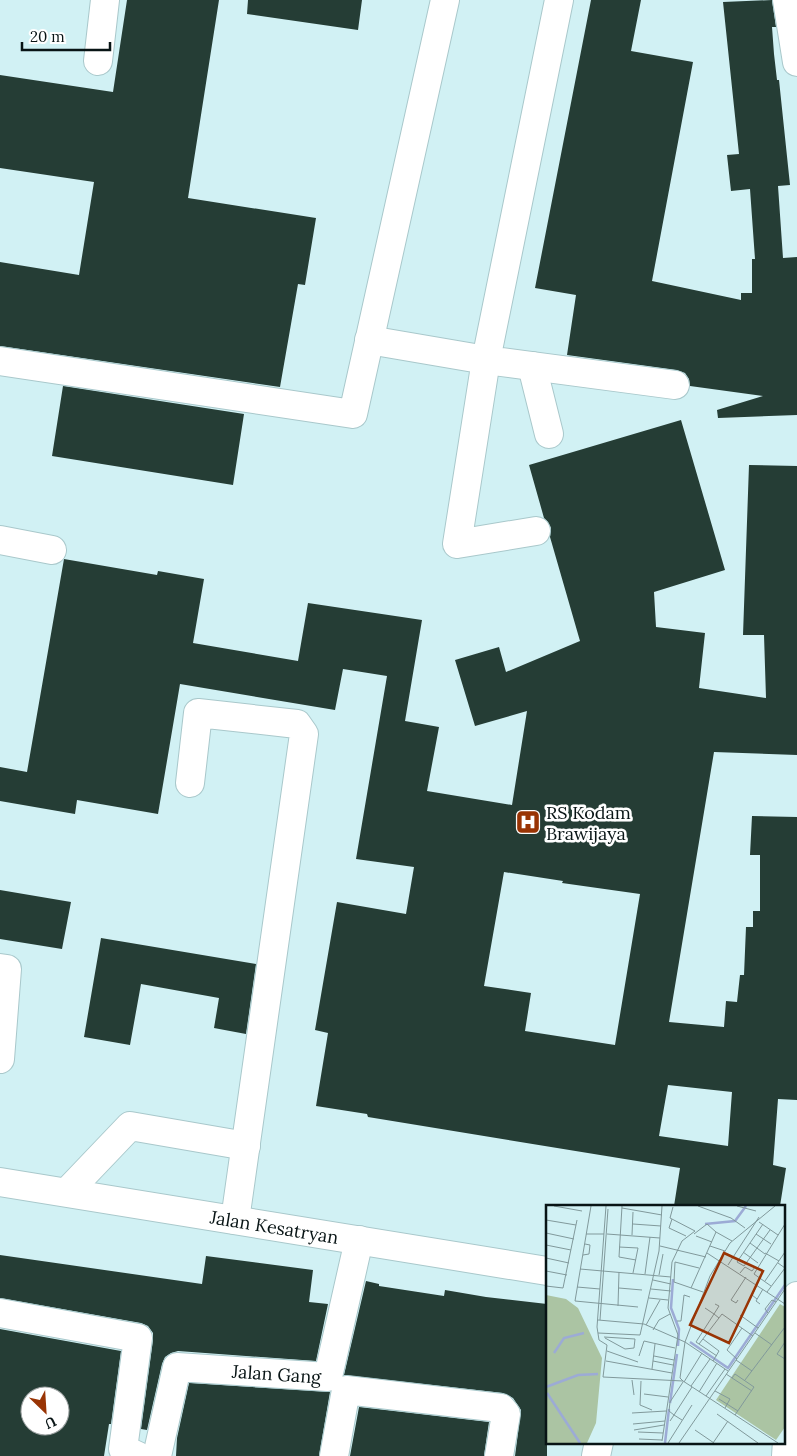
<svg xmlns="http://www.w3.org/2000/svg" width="797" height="1456" viewBox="0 0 797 1456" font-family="Lora,serif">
<rect width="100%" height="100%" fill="#d1f1f4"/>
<path fill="#253d35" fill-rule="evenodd" d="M127 0H219L188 198 316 218 305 285 298 284 280 387 0 346V262L79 275 94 182 0 168V75L113 92Z
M248 0H362L358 30 247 14Z
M591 0H641L631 51 693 62 652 281 741 300V293H752V259H755L750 189 731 191 727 155 739 154 723 2 772 0 776 27H772L774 54 777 80H779L790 185 778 186 783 258 797 257V415L718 418 717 410 763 396 690 386 689 379 685 373 677 370 567 355 576 295 535 288Z
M63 386 244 414 233 485 52 456Z
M681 420 725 570 654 592 656 627 705 633 699 688 766 698 764 635H743L749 465 797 466V755L714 752 669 1022 724 1027 726 1001 737 1002 740 975H744L746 927H753V911H760V855H750L752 816 797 817V1100L778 1099 773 1165 786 1168 780 1206H674L680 1168 368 1117 367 1114 316 1106 328 1033 315 1030 337 902 406 914 414 867 356 859 387 676 343 669 335 710 180 684 158 814 77 800 75 814 0 801V767L27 772 64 559 157 575 158 571 204 579 193 643 298 661 308 603 422 620 405 721 439 727 427 791 512 805 527 711 475 726 455 660 499 647 506 672 580 641 550 537 551 528 548 522 544 518 529 465ZM504 872 563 881 562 883 640 894 615 1045 525 1031 531 993 484 986ZM668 1085 732 1092 728 1146 659 1136Z
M0 890 71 902 62 949 0 939Z
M101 938 256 964 246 1034 214 1028 219 998 141 984 130 1045 84 1037Z
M0 1255 202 1284 206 1256 313 1270 309 1302 328 1304 316 1361 178 1351 171 1353 165 1357 162 1364 147 1430 141 1429 153 1340V1333L148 1326 141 1323 0 1298Z
M366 1281 379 1284V1286L444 1296 445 1290 486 1297 547 1304V1456H515L521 1410 513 1398 503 1393 344 1375Z
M0 1329 121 1351 111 1424H109L104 1456H0ZM30 1396H60V1426H30Z
M189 1383 330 1392 319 1456H176L177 1438Z
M359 1407 489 1422 484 1456H350Z"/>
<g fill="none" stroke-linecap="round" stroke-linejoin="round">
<defs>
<g id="minor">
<path d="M559 0 486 360 675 385"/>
<path d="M787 0 797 62"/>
<path d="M98 61 105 0"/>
<path d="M369 340 486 360 457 544 536 531"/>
<path d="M0 361 353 414 445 0"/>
<path d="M532 366 549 434"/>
<path d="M0 540 52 550"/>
<path d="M190 783 198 713 297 724 304 734 235 1220"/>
<path d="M0 968 7 969 0 1059"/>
<path id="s1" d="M0 1182 547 1271"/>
<path d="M67 1192 130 1126 246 1146"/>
<path d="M0 1313 138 1338 123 1449 138 1456"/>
<path id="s2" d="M157 1456 177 1367 328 1377 359 1240"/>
<path d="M334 1456 346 1390 501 1408 506 1414 499 1456"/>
<path d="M596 1456 599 1442"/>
<path d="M786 1456 797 1296"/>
</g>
</defs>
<use href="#minor" stroke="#a9c8cb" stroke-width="30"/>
<use href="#minor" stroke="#fff" stroke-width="28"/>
</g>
<defs>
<symbol id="hospital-square" viewBox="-11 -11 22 22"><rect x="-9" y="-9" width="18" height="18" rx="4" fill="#993404" stroke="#fff"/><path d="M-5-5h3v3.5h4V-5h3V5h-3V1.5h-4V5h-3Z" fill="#fff"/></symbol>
</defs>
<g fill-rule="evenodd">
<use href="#hospital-square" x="514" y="808" width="28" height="28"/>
</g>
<g text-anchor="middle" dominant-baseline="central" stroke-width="5" stroke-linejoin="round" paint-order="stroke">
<g font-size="18" fill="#081415" stroke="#fff" text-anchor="start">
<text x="546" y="812">RS Kodam<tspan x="546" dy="21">Brawijaya</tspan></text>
</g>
<g font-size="18" fill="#081415" stroke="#fff">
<text stroke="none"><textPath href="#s1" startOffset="278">Jalan Kesatryan</textPath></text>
<text stroke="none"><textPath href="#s2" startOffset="191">Jalan Gang</textPath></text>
</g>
</g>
<g transform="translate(546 1205)">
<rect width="239" height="239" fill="#d1f1f4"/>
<path d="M0 90 20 94 32 103 56 153 50 218 41 238H0ZM234 99 239 102V222L230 235 170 195Z" fill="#abc4a3"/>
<path fill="none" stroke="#9cabd5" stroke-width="2.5" d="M159 19 189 16 200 1M127 74 125 103 133 124 132 141M144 137 182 163 239 80M8 148 18 133 38 128M0 182 32 170 52 169M1 188 34 238M124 198 131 149M119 238 123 204"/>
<path fill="none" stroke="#81999b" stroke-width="1" d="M8 1 36 6M45 1 29 96 92 102M60 1 51 122 53 135 61 140 57 172 137 176 232 238M76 1 73 52 90 55M152 1 185 13 199 23M191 1 210 6M76 3 116 10M126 14 123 23 140 31M0 15 30 20M213 17 232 30M87 19 115 21M0 28 28 34M40 29H58M61 29 114 33M148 29 161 19 170 27M210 29 225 39M86 30 87 7M150 31 166 37M204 38 219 49M0 40 25 45M114 41 160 52M164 41 179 46M73 42 92 43 87 68M211 43 198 61 191 57 217 19M211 43 224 25M197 47 212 58M161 48 239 99M219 48 233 56M37 50 43 49 44 40 39 39M0 53 23 58M182 60 213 12M153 63 129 57 128 77 157 87M34 64 125 72M0 66 21 70M194 68 199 62 206 66 209 62M99 69 104 32M113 70 117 49M107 75 125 79M219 76 239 47M0 81 17 83 31 15M225 81 208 69 239 19M31 82 54 84M73 83 96 85M145 83 170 27 186 36M105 84 125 86M221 87 239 63 232 58M103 93 122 95M211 94 206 90 211 80M192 95 190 98 185 95 200 72M169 99 173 101 168 109 173 113M214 99 210 96 217 84M72 101 73 67M159 103 168 109 150 137 171 151M222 108 219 104 226 95 230 97M194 110 212 123M52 115 98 119 139 137 182 166M54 115 62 4M131 116H135L138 90 144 92M100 120 114 95M107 125 113 115 124 109M52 128 94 130 113 46 116 1M209 128 226 140M58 132 89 134 88 143M59 133 79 144 88 143M157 134 173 146 167 156M239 137 231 149 239 154M153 139 176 109 207 131M61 146 92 157M93 151 98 136 129 143M108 151 128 155M191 154 181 145 196 123M190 155 206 166M60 156 126 168M107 156 127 160M106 164 109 139M180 169 206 186M186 173 189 169 208 182 189 210M86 175 88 190M199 175 239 122M95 176 94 200 106 205M137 176 134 173 139 137 164 71 184 38 229 1M138 177 156 148M145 181 164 154M169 186 184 194 179 203M153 187 171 158M98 189 122 192M160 191 179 164M173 194 192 206M86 208 120 206M171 209 212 238M136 215 128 210 146 182M124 216 128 210 123 206 124 197 137 177M87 219 119 216M88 225 118 220M149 225 168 238M92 227 117 228M93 234 116 235M116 236 132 130 122 103 126 57 136 36 149 26 124 13 127 2M122 238 146 200M133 238 239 84M167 238 182 216"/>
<path fill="#993404" fill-opacity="0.15" stroke="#993404" stroke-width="2.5" d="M178 48 217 66 183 138 144 120Z"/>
<rect width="239" height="239" fill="none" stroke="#081415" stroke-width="2.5"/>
</g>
<g transform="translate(45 1411) rotate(155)"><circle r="24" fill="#ffffff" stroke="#9ca1a1"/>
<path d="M0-4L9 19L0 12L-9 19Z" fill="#993404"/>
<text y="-8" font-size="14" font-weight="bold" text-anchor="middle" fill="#081415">U</text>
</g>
<path d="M22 42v8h88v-8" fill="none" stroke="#081415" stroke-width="2.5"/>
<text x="30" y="42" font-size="15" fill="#081415" stroke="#ffffff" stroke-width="4" paint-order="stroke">20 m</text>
</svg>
